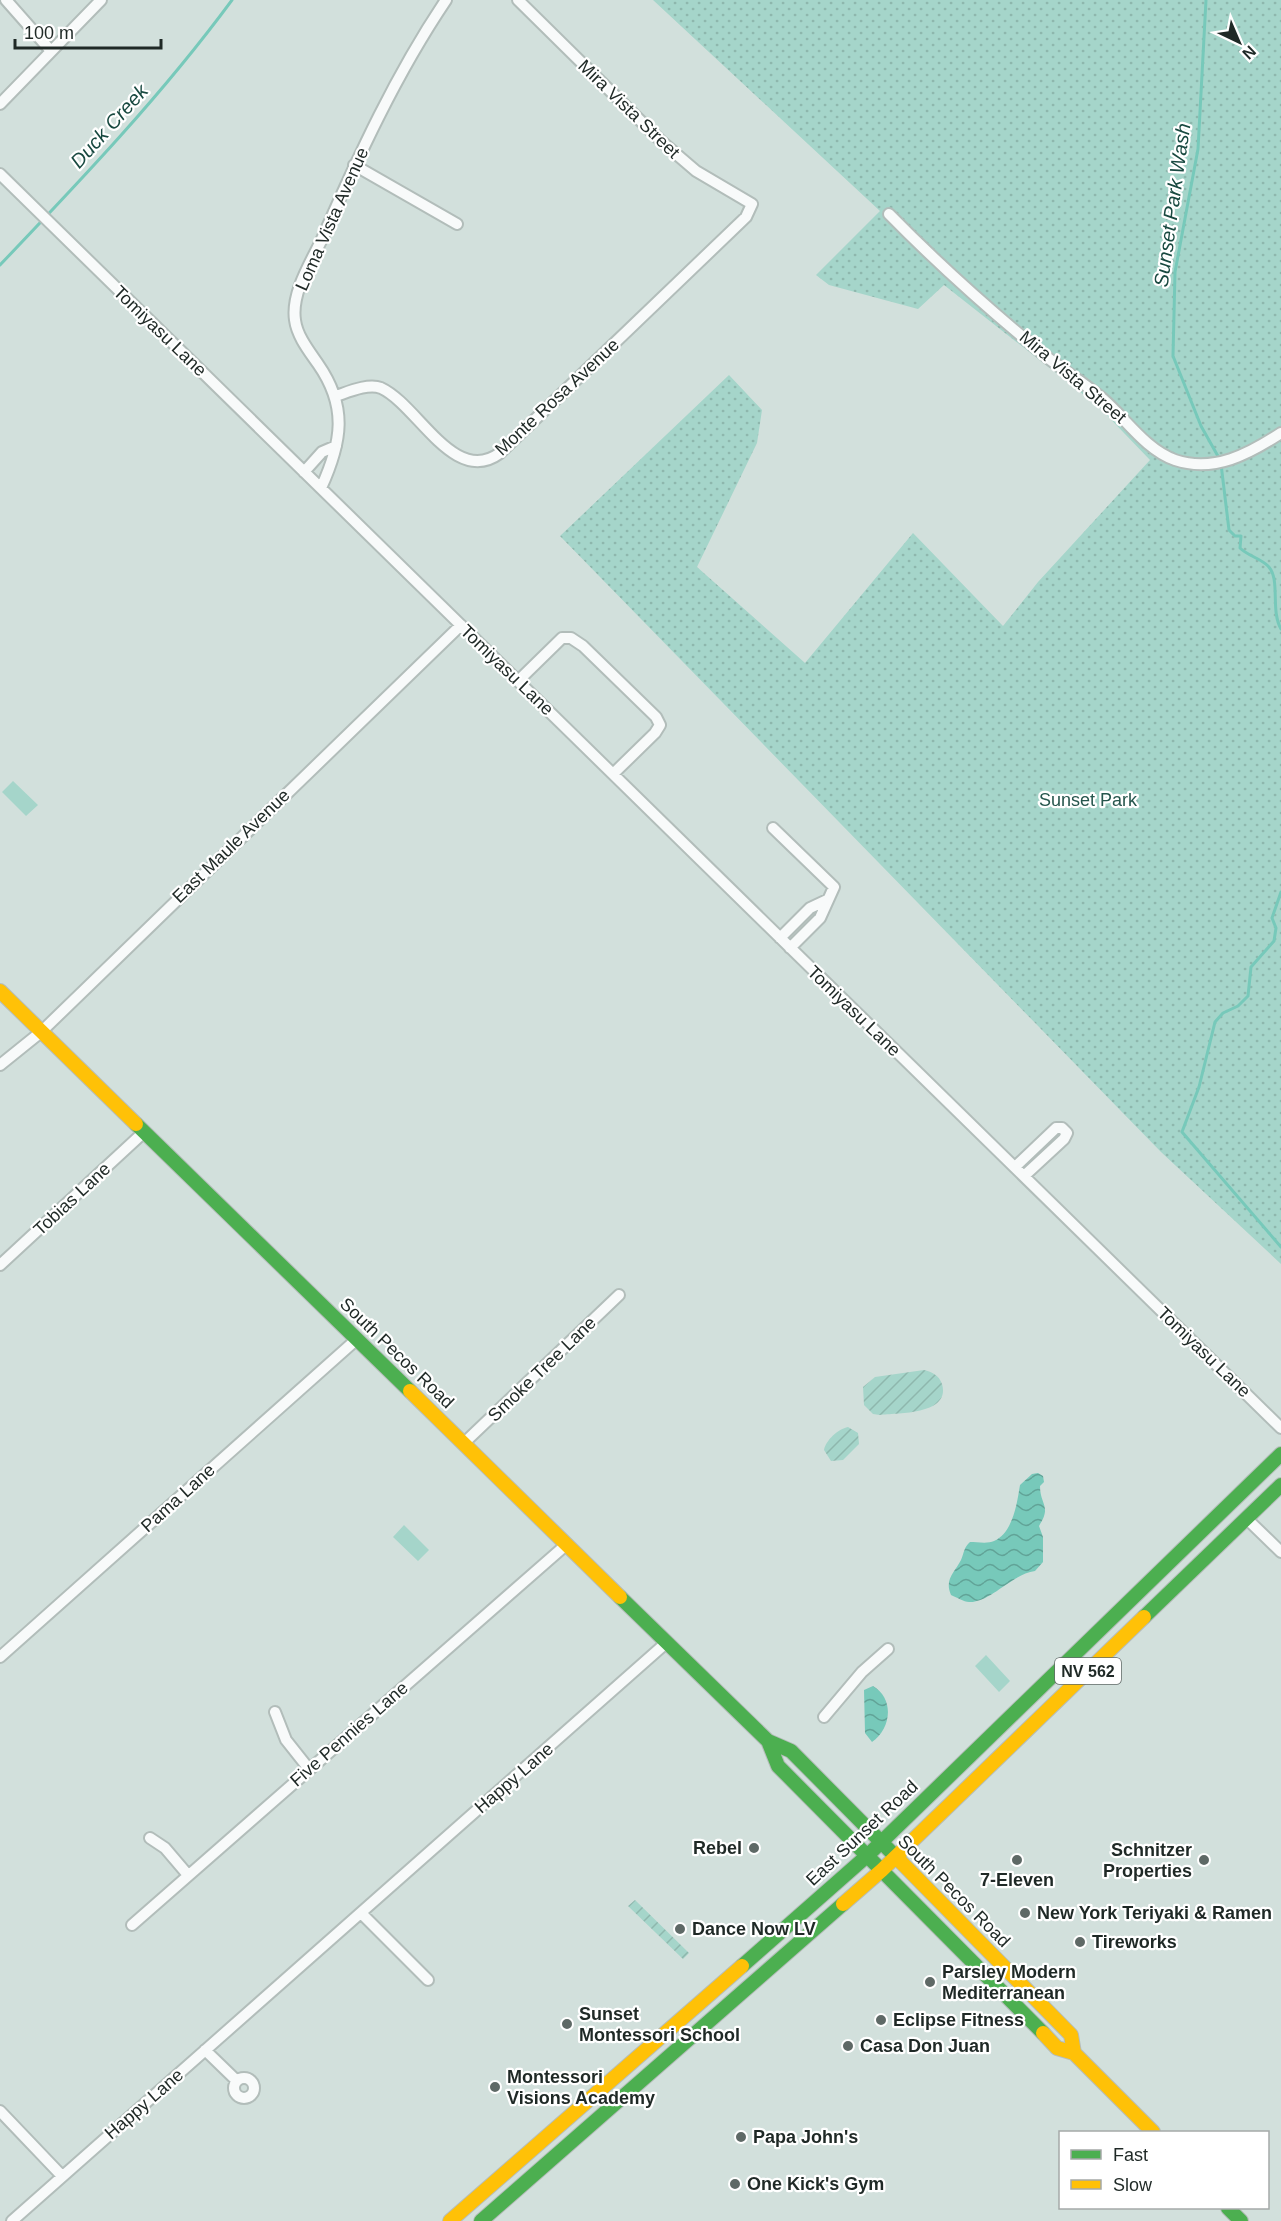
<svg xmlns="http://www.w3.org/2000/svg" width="1281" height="2221" viewBox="0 0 1281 2221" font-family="Helvetica,sans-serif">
<defs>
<pattern id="park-dots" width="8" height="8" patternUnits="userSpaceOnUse" patternTransform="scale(1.5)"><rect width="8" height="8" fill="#a5d5ca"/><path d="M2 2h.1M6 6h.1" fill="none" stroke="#8eb7ad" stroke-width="1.8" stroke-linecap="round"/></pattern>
<pattern id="garden-furrows" width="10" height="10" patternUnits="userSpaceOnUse" patternTransform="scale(1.5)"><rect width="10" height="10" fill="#a5d5ca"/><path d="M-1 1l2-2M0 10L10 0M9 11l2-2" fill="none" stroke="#8eb7ad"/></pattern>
<pattern id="water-waves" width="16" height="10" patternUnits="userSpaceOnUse" patternTransform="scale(1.5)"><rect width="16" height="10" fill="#77c9ba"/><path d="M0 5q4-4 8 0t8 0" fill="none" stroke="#61a397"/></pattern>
</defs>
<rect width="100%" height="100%" fill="#d2e0dc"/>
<path fill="url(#park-dots)" d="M653 0H1281V1264L1161 1152 560 536 729 375 762 410 757 443 697 567 805 663 913 533 1003 626 1038 582 1150 460 1098 406 944 285 918 309 829 285 816 275 880 211Z"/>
<path fill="url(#garden-furrows)" d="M924 1370C932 1372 939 1375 942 1384 951 1415 898 1413 880 1415L873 1414 864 1405 863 1387 875 1377Z
M848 1427 858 1433 859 1444 843 1460 831 1461 824 1450C826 1440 838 1429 848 1427Z
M635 1900 689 1953 683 1959 628 1906Z"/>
<path fill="#a5d5ca" d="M13 781 38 805 26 816 2 792Z
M404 1525 429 1550 418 1561 393 1537Z
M986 1655 1010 1681 999 1692 975 1666Z"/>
<path fill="url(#water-waves)" d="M1038 1473 1043 1476 1044 1482 1040 1486C1040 1505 1052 1506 1039 1526L1043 1537V1562L1035 1571C1012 1574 990 1603 969 1602 964 1602 956 1597 951 1595 944 1579 955 1572 961 1560 964 1553 964 1547 970 1542 977 1542 988 1544 994 1541 1013 1533 1017 1503 1020 1485L1032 1474Z
M873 1686C895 1699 891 1729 872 1742L865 1733 864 1690Z"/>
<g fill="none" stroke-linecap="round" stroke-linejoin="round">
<path stroke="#77c9ba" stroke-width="3" d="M1206 0 1198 149 1175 272 1173 356 1201 426 1219 458
M0 265C81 180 162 95 232 0
M1221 464 1229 530 1235 536H1241L1240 548C1248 556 1260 558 1268 566 1281 579 1270 610 1281 629
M1281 892 1272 918 1276 928 1274 941 1251 967 1248 996 1238 1006 1223 1013 1215 1022 1199 1087 1182 1132 1281 1247"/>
<defs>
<path id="street" d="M6 0 51 51
M0 104 101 0
M354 165 457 224
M0 174 1281 1428
M889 214C939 265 993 313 1048 358 1066 372 1085 384 1103 399 1125 418 1146 450 1175 460 1214 473 1249 454 1281 433
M336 396C348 392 368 383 381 388 418 405 454 487 500 453L746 217 752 204 696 171 661 141 518 0
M304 472 322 452 336 446
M321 488C342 442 348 407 318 364 309 351 297 336 295 320 291 293 311 262 322 239 358 157 396 74 446 0
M518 681 562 638H571L583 646 656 717 660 725 655 733 613 774
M773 828 834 887 820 918 790 948
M780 938 810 908 827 900
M0 1065 41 1032 461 625
M1015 1167 1056 1128H1062L1067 1133 1064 1139 1024 1176
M0 1265 144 1132
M464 1443 619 1295
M1247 1519 1281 1552
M0 1657 357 1339
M275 1712 286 1740 309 1769
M824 1717 862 1672 888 1649
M150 1838 165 1848 188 1875
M361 1913 428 1980
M132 1925 567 1544
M205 2050 237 2081
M234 2088a10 10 0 1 1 20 0a10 10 0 1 1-20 0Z
M0 2111 62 2176
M12 2221 666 1643"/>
<path id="fast" d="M136 1124 410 1391
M620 1597 768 1741 791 1751 900 1861
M1144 1617 1281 1485
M768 1741 778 1766 1043 2033
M742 1966 868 1855 1281 1454
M1228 2208 1241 2221
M481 2221 843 1904"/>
<path id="slow" d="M0 991 136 1124
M410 1391 620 1597
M900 1861 1071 2035 1074 2053
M843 1904 882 1870 1144 1617
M1043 2033 1057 2048 1074 2053 1153 2132
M450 2221 742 1966"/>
</defs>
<use href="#street" stroke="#b2bdba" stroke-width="14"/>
<use href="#fast" stroke="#b6bdbb" stroke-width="16"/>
<use href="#slow" stroke="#b6bdbb" stroke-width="16"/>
<use href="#street" stroke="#f8fafa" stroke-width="10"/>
<use href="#fast" stroke="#4caf50" stroke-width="14"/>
<use href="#slow" stroke="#ffc107" stroke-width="14"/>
</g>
<g fill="#5e6966" stroke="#fff" stroke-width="2">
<circle cx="754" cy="1848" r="6"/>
<circle cx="1017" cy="1860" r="6"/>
<circle cx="1204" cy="1860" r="6"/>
<circle cx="1025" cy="1913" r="6"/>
<circle cx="680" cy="1929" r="6"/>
<circle cx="1080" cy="1942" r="6"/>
<circle cx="930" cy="1982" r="6"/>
<circle cx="881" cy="2020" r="6"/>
<circle cx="567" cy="2024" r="6"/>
<circle cx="848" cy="2046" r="6"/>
<circle cx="495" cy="2087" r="6"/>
<circle cx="741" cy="2137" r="6"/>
<circle cx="735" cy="2184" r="6"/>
</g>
<g text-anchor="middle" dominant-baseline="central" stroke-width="4.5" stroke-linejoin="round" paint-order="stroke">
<rect fill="#fff" stroke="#626967" stroke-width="1.5" x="1055" y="1658" width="66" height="26" rx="4.5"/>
<g font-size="16" font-weight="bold" fill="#1f2926">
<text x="1088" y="1671">NV 562</text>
</g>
<g font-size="18" fill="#1f2926" stroke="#fff">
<text transform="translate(629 109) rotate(44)">Mira Vista Street</text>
<text transform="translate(332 219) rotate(-66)">Loma Vista Avenue</text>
<text transform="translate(160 331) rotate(44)">Tomiyasu Lane</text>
<text transform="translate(1073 377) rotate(40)">Mira Vista Street</text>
<text transform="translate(557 397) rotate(-43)">Monte Rosa Avenue</text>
<text transform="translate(507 670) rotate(44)">Tomiyasu Lane</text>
<text transform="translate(231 846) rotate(-44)">East Maule Avenue</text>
<text transform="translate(854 1011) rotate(44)">Tomiyasu Lane</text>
<text transform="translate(72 1199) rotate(-43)">Tobias Lane</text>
<text transform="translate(1204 1352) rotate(44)">Tomiyasu Lane</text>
<text transform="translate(397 1353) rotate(44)">South Pecos Road</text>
<text transform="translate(542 1369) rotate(-44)">Smoke Tree Lane</text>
<text transform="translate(178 1498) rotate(-42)">Pama Lane</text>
<text transform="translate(349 1734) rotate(-41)">Five Pennies Lane</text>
<text transform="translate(514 1778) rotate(-41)">Happy Lane</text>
<text transform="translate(862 1833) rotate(-43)">East Sunset Road</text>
<text transform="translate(954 1891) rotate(45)">South Pecos Road</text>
<text transform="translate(144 2104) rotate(-41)">Happy Lane</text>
</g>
<g font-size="18" fill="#26564d" stroke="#fff">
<text x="1088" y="800">Sunset Park</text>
</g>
<g font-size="18" font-weight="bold" fill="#1f2926" stroke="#fff" text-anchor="start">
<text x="742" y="1848" text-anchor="end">Rebel</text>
<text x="1192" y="1850" text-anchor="end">Schnitzer<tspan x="1192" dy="21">Properties</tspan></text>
<text x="1017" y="1880" text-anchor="middle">7-Eleven</text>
<text x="1037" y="1913">New York Teriyaki &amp; Ramen</text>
<text x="692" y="1929">Dance Now LV</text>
<text x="1092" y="1942">Tireworks</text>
<text x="942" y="1972">Parsley Modern<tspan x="942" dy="21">Mediterranean</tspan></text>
<text x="579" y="2014">Sunset<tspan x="579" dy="21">Montessori School</tspan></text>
<text x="893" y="2020">Eclipse Fitness</text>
<text x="860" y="2046">Casa Don Juan</text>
<text x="507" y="2077">Montessori<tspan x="507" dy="21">Visions Academy</tspan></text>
<text x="753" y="2137">Papa John's</text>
<text x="747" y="2184">One Kick's Gym</text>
</g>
<g font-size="20" font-style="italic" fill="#184940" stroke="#fff">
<text transform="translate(109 126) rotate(-48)">Duck Creek</text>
<text transform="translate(1172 205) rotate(-82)">Sunset Park Wash</text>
</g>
</g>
<rect x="1059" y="2131" width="210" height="78" fill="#ffffff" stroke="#a5a9a8" stroke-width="1.5"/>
<rect x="1071" y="2150" width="30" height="9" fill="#4caf50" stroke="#a5a9a8" stroke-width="1.5"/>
<text x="1113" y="2161" font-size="18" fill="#1f2926">Fast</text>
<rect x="1071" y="2180" width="30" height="9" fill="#ffc107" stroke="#a5a9a8" stroke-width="1.5"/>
<text x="1113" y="2191" font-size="18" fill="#1f2926">Slow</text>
<g transform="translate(1239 42) rotate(136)" stroke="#ffffff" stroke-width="4.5" paint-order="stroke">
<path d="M0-4.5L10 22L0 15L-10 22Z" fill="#1f2926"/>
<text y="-9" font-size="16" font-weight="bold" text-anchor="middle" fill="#1f2926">N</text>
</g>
<path d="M15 39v9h146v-9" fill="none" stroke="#1f2926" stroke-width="3"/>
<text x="24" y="39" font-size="18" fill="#1f2926" stroke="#ffffff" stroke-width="4.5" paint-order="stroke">100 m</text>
</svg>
